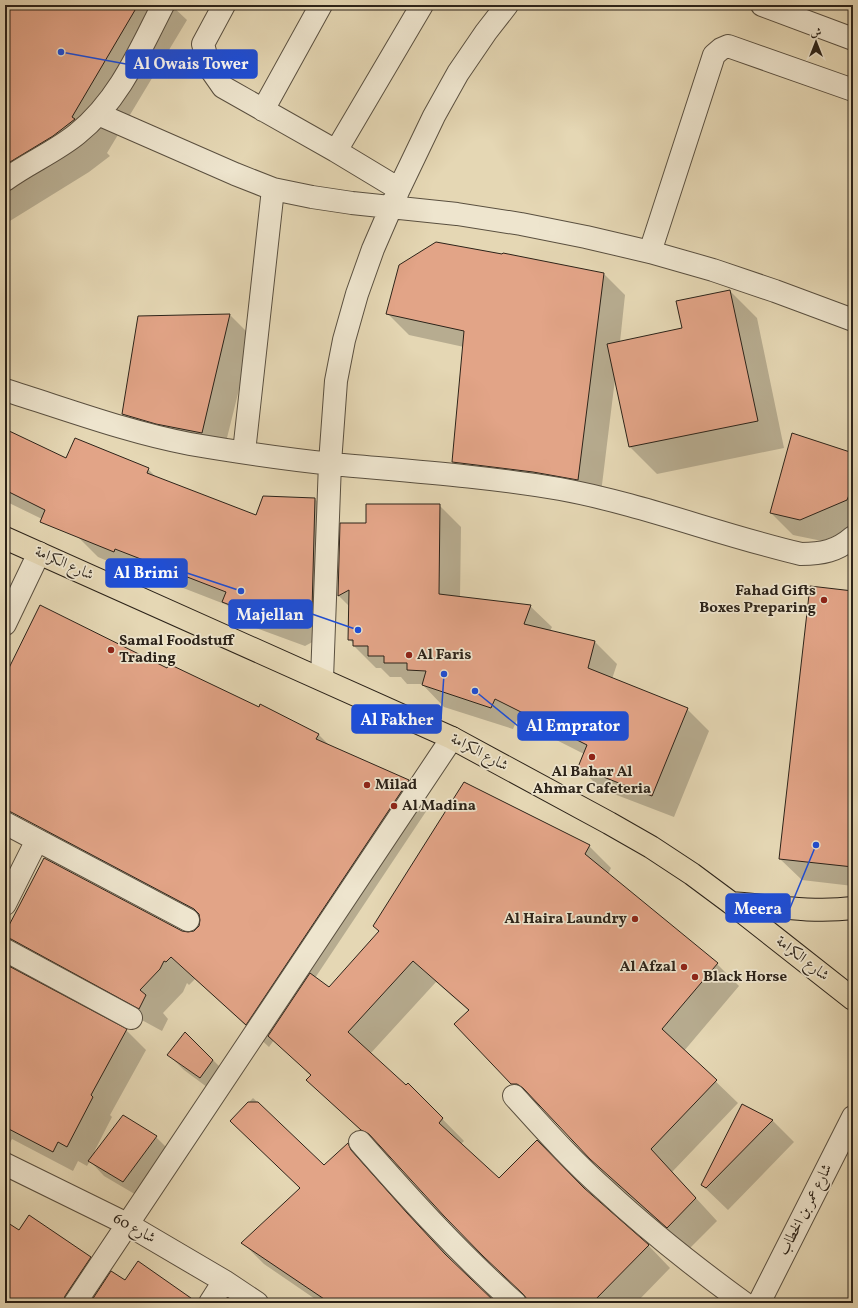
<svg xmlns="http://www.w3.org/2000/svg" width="858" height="1308" viewBox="0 0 858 1308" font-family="Vollkorn,Amiri,serif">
<rect width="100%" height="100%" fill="#e5d7b4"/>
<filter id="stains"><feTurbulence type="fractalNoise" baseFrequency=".005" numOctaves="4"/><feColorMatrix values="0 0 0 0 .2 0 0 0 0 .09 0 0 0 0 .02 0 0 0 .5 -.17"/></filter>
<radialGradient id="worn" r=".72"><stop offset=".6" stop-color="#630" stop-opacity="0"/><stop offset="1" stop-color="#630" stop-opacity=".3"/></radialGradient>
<path fill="#0003" d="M5 5H171L187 20 107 153 110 156 89 172 5 224Z
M603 273 625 295 620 342 683 329 730 291 757 318 784 448 657 474 630 447 615 379 600 501 474 484 453 462 464 347 409 335 387 313Z
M230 315 252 337 223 454 145 436 123 414 139 317Z
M5 430 67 460 148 469 157 478 256 516 315 499 337 521 333 631 305 646 245 624 227 605 137 570 136 573 98 557 77 536 5 501Z
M853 455V528L822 541 793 535 771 513Z
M439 505 461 527 460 597 530 606 552 627 550 631 595 642 617 664 612 679 687 709 709 731 674 817 601 789 579 767 584 754 517 720 513 729 444 707 422 684H407L401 677H390L381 668H376L354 646V644L349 639 350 607 339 596 341 524H367Z
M853 592V886L802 880 780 859Z
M168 670 259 708 319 735 331 747 408 781 431 804 315 978 329 988 589 846 611 868 608 874 717 964 739 986 684 1051 738 1103 672 1172 717 1221 689 1249 613 1181 540 1106 534 1105 512 1083 469 1011 436 982 370 1054 406 1086 408 1084 464 1141 461 1144 499 1180 587 1192 649 1246 670 1268 636 1303H528V1299L389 1154 384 1152 330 1102 308 1080 311 1076 274 1040 269 1047 195 979 189 985 187 983 183 992 163 1013 168 1019 162 1031 35 962 5 939V935L182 932 188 933 195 932 200 927 201 923 64 850 41 827 5 798V679Z
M5 965 126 1030 146 1050 110 1115 112 1117 94 1152 156 1137 171 1152 138 1196 104 1176 90 1161 87 1166 78 1161 73 1171 12 1139 8 1146 5 1145Z
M169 1055 213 1060 228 1075 215 1093 184 1070Z
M253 1098 324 1166 348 1144 370 1166 372 1173 410 1215 474 1284 495 1303H321L264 1264 243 1243 301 1188 231 1121Z
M743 1105 773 1121 794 1142 728 1210 702 1185Z
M5 1226 90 1258 109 1277 196 1303H5Z"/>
<path fill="#e2a487" stroke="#2c2319" d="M5 5H138L72 117 75 119 53 136 5 165Z
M436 242 502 254 503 253 604 273 578 480 533 472 452 462 464 331 386 314 399 265Z
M730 290 758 421 629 447 607 344 682 328 676 301Z
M230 314 202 433 156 424 122 414 138 316Z
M5 429 66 458 75 438 149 468 147 473 256 515 263 496 315 498 312 610 283 625 222 602 226 592 115 549 114 552 40 522 45 510 5 490Z
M792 433 853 453V485L847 500 800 520 770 513Z
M366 504H440L439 594 531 605 524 624 595 641 588 668 688 708 652 796 578 767 587 745 495 699 491 708 422 685 426 671 407 670V663H384V656H368V646H353V640H348L349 590 338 596 340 523H366Z
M810 586 853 591V867L779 859Z
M40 605 167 668 169 664 259 707 260 704 319 734 316 739 409 780 246 1025 171 957 166 962 164 961 160 969 140 990 146 995 139 1009 11 939 5 938V933L44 858 182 931 188 932 194 931 199 926 200 920 199 914 194 909 11 812 5 810V676Z
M464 782 590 845 585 854 718 963 662 1029 717 1080 651 1149 696 1198 667 1228 590 1159 523 1088 517 1084H511L454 1024 469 1010 413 961 348 1032 406 1085 408 1083 443 1118 439 1123 499 1178 537 1140 584 1188 649 1245 592 1303H527V1299L523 1294 483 1256 444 1216 369 1134 361 1130 306 1080 311 1075 268 1036 310 973 329 987 379 931 373 926Z
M5 964 127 1029 91 1095 93 1097 67 1147 58 1142 53 1152 5 1127Z
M185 1032 213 1060 200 1078 167 1055Z
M248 1102H258L324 1165 348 1143 351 1150 407 1213 445 1254 496 1303H330L241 1243 300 1188 230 1121Z
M742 1104 773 1120 706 1188 701 1185Z
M123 1115 157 1136 123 1182 88 1161Z
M29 1215 91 1257 65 1296 63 1303H5V1221L19 1230Z
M138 1261 198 1303H90L111 1271 125 1280Z"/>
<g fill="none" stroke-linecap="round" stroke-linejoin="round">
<defs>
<path id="minor" d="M224 5 203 44 209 67 223 87 336 151 399 189
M762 5 853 39
M263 110 321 5
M98 114 235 174 273 189 312 197 352 203 457 214 521 224 586 237 650 252 713 270 775 291 853 320
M336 151 422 5
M5 180C28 163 55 152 77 134 119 100 139 52 163 5
M650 252 714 55 721 49 728 46 853 90
M5 390C66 409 127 432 190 444 237 452 284 459 332 464 408 471 484 476 560 489 642 504 720 535 801 554 822 554 837 551 853 537
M244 452 273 189
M5 624 39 553
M322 679 330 463 336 381 344 340 357 294 373 249 399 189 434 116 458 73 486 32 507 5
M5 823 188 920
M5 904 37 840
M5 950 131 1018
M514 1096C543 1128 572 1161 605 1190 649 1231 696 1268 744 1303
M360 1142C409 1198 459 1253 515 1303
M5 1164 127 1224 224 1281 257 1303
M75 1303 452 738
M210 1303 224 1281
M759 1303 853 1117"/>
<path id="major" d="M5 538 452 738 609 823 651 847 692 874 731 903 853 999
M731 903C771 906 813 913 853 908"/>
</defs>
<use href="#minor" stroke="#5a5040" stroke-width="24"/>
<use href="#major" stroke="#2c2319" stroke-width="24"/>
<use href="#minor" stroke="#eee5ce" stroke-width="22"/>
<use href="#major" stroke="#e5d7b4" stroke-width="22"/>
</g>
<g fill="#8f2418" stroke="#eee5ce" stroke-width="1.5">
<circle cx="824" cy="600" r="4"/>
<circle cx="111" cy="650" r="4"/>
<circle cx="409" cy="655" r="4"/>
<circle cx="592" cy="757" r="4"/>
<circle cx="367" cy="785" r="4"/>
<circle cx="394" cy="806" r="4"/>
<circle cx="635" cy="919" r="4"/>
<circle cx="684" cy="967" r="4"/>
<circle cx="695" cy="977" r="4"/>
</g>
<g text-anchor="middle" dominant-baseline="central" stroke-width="3.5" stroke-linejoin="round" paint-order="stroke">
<g font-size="15" fill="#2c2319" stroke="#eee5ce">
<text transform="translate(64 564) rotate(24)">شارع الكرامة</text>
<text transform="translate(479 753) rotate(28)">شارع الكرامة</text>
<text transform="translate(802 959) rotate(38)">شارع الكرامة</text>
<text transform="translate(806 1210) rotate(-63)">شارع عمر بن الخطاب</text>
<text transform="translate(134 1229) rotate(29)">شارع 60</text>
</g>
<g font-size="15" font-weight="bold" fill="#2c2319" stroke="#eee5ce" text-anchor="start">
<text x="816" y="591" text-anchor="end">Fahad Gifts<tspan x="816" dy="17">Boxes Preparing</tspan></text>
<text x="119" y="641">Samal Foodstuff<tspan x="119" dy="17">Trading</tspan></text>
<text x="417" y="655">Al Faris</text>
<text x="592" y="772" text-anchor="middle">Al Bahar Al<tspan x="592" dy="17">Ahmar Cafeteria</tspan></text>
<text x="375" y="785">Milad</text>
<text x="402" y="806">Al Madina</text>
<text x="627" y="919" text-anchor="end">Al Haira Laundry</text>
<text x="676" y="967" text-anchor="end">Al Afzal</text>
<text x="703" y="977">Black Horse</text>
</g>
</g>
<path fill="none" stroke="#1d4ed8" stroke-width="1.5" d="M61 52L126 64M241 591L187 573M358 630L312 614M444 674L441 719M475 691L518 726M816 845L790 908"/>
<g fill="#1d4ed8" stroke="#eee5ce" stroke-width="1.5">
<circle cx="61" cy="52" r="4"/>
<circle cx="241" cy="591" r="4"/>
<circle cx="358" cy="630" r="4"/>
<circle cx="444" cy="674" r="4"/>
<circle cx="475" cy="691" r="4"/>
<circle cx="816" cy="845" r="4"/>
</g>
<g fill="#1d4ed8" stroke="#1d4ed8" stroke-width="1.5">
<rect x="126" y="50" width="131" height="28" rx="4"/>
<rect x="106" y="559" width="81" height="28" rx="4"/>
<rect x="229" y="600" width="83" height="28" rx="4"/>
<rect x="352" y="705" width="89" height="28" rx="4"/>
<rect x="518" y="712" width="110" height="28" rx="4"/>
<rect x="726" y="894" width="64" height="28" rx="4"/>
</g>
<g font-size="16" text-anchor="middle" font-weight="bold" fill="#fff">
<text x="191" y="69">Al Owais Tower</text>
<text x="146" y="578">Al Brimi</text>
<text x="270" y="620">Majellan</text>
<text x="397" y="725">Al Fakher</text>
<text x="573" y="731">Al Emprator</text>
<text x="758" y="914">Meera</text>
</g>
<rect width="858" height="1308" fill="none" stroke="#e5d7b4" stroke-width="20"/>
<rect x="6" y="6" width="846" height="1296" fill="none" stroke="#2c2319" stroke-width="2"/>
<rect x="10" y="10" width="838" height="1288" fill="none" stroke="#2c2319"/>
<g transform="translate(816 42)" stroke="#eee5ce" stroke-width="3" paint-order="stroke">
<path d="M0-3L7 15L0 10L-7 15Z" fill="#2c2319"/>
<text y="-6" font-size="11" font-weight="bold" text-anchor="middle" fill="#2c2319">ش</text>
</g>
<rect width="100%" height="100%" filter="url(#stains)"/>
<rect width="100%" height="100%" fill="url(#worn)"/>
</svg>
